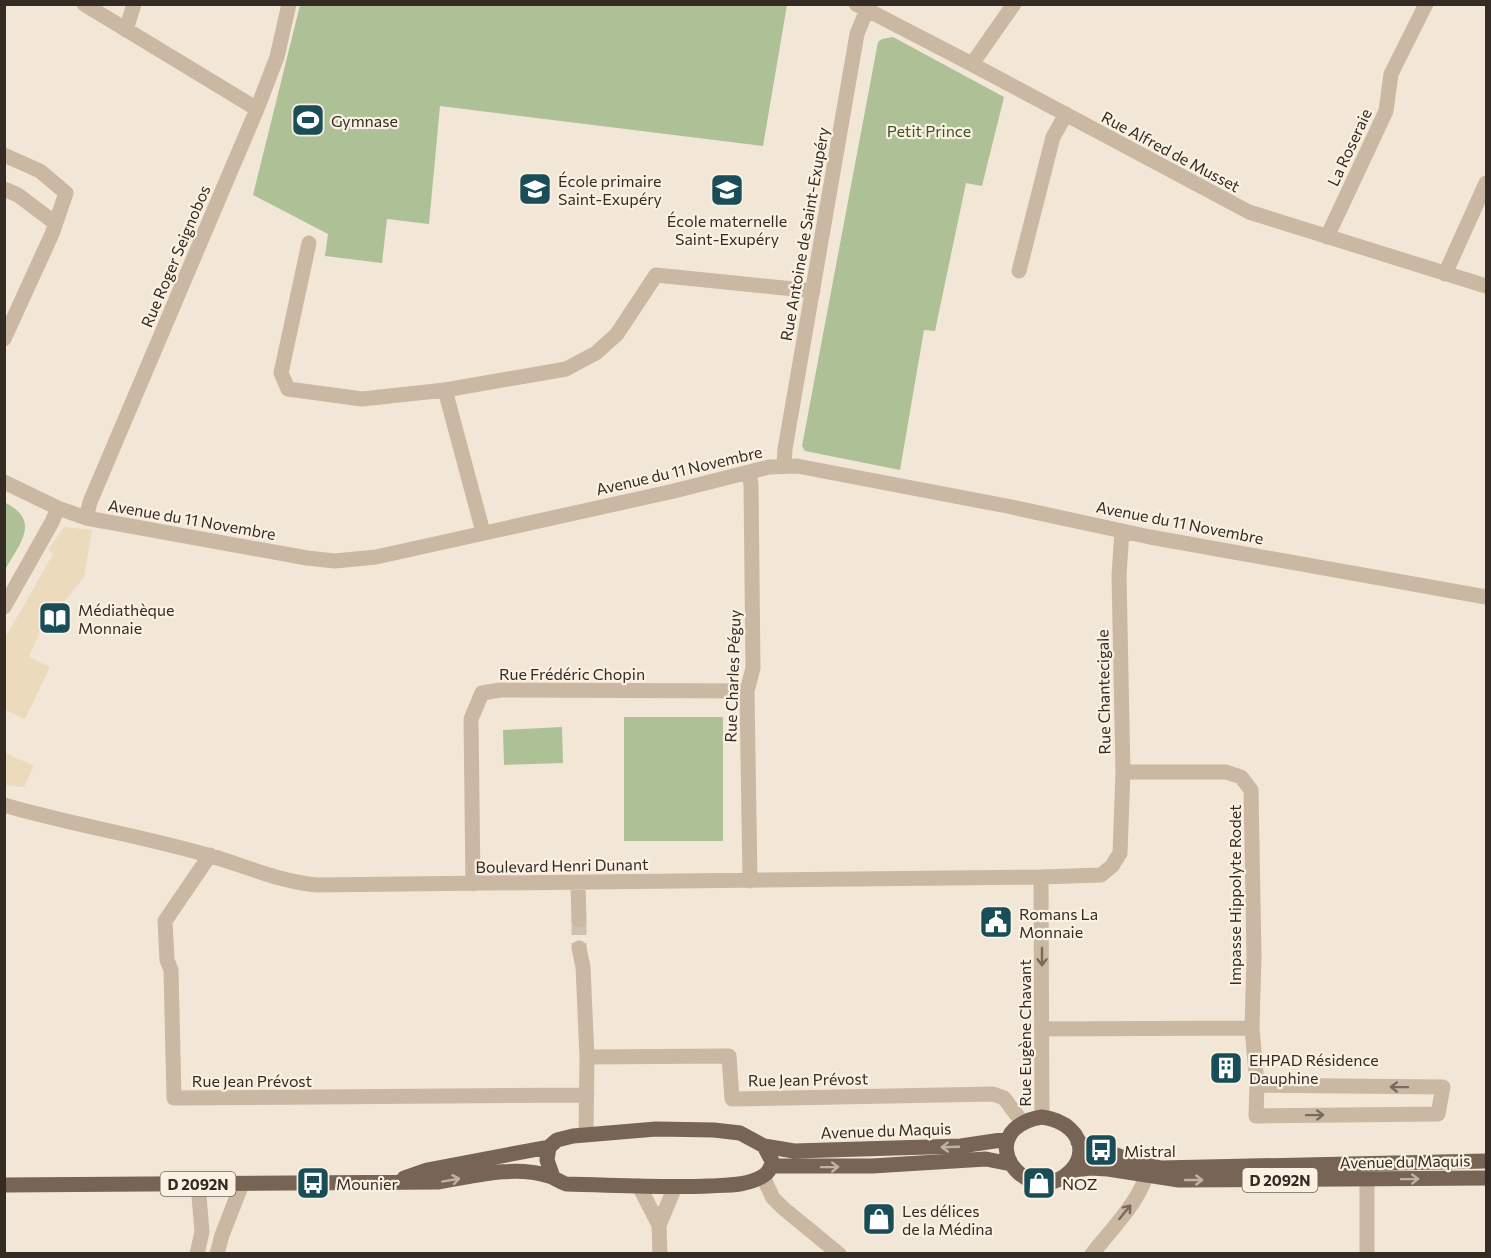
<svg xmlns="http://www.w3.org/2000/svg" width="1491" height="1258" viewBox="0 0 1491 1258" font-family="Commissioner,sans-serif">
<rect width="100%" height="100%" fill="#f2e7d6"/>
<path fill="#aec196" d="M300 5V4L787 5 763 146 440 106 429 224 387 219 382 263 325 256 328 234 253 195Z
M893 37 1004 97 982 186 966 183 935 331 924 330 900 470 805 451 802 446 878 42 882 39Z
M4 502C41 520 21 542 6 568L4 567Z
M624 717H723V841H624Z
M562 727 563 763 504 765 503 730Z"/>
<path fill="#ebdbbc" d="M64 527 92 530 84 577 64 602 56 601 51 606 29 657 50 667 25 719 5 710V638L53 554 48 550Z
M4 752 34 766 24 787 5 785Z"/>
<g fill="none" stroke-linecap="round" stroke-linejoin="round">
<path stroke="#ccc1b3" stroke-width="15" stroke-dasharray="15 8" stroke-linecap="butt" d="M579 920V948"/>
<path stroke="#cab8a2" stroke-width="15" d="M84 4 257 109
M856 4 962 59 1249 212 1486 286
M126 30 134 4
M972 64 1014 4
M4 155 40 171 66 193 52 234 4 339
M4 189 18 195 55 223
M1327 237 1386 111 1391 74 1426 4
M309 243 281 373 288 389 362 399 445 390 483 532
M1019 271 1053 137 1066 114
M1445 274 1486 183
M445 390 566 369 596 353 617 334 656 275 813 291
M784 465 785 449 857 34 867 9
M749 473 751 485 753 668 747 691 750 881
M4 482 58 508 86 518 307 558 335 561 376 557 674 491 769 467 797 466 1007 506 1150 537 1486 597
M86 518 90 502 257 109 277 57 289 4
M4 607 52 522 58 508
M1123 772H1226L1241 777 1251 790 1254 957 1252 1028 1257 1085 1256 1116 1438 1114 1443 1087 1257 1085
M4 805C72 825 143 836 211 856 246 866 280 882 317 885L1041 877 1101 875 1112 866 1120 853 1123 772 1119 575 1122 531
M210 855 165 921 167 960 171 970 174 1098 587 1095
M1041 877 1042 1117
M473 884 471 719 482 693 500 690 747 691
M578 884 579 920
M579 948 583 967 587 1057 586 1134
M1042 1029 1252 1028
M587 1057 729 1056 732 1099 993 1094 1004 1098 1022 1122
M1367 1167V1254
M763 1177 773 1198 783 1208 839 1254
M639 1186 659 1225 660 1254
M659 1225 675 1187
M197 1254 202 1232 198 1184
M217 1254 222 1235 242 1184
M1092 1254C1113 1227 1142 1200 1149 1166"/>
<path stroke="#776455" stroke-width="15" d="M1042 1117C1092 1124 1093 1175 1042 1185 998 1173 991 1125 1042 1117Z
M1078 1142 1149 1166 1161 1168 1486 1161
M549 1147 547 1160 553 1177
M771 1166H872L986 1159 1011 1164
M1074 1170 1091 1168 1108 1169 1179 1180 1486 1178
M404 1178 427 1170 549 1147 557 1140 573 1136 656 1129 714 1130 740 1133 764 1146 794 1151 961 1146 1008 1139
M4 1185 438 1182C474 1176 513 1165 549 1176 555 1178 560 1182 566 1184 614 1185 661 1188 709 1186 727 1185 747 1186 763 1176 769 1173 771 1168 772 1161L764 1146"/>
</g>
<defs><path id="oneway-shaft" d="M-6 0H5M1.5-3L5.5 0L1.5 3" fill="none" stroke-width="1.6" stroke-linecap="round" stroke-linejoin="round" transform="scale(1.5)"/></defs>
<g stroke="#786a5d">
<use href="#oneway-shaft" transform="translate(1042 957) rotate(90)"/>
<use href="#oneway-shaft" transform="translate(1399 1087) rotate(-179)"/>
<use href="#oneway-shaft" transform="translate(1315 1115) rotate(-1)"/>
<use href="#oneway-shaft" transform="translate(1125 1212) rotate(-51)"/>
</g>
<g stroke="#bfb2a3">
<use href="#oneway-shaft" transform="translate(950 1147) rotate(178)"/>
<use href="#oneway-shaft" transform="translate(830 1167) rotate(-1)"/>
<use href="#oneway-shaft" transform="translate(1410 1179) rotate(-1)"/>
<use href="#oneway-shaft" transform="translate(451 1180) rotate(-10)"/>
<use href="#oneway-shaft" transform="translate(1194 1180)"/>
</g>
<defs>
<symbol id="stadium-square" viewBox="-11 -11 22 22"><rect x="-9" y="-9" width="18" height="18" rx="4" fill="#194d57" stroke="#faf1e2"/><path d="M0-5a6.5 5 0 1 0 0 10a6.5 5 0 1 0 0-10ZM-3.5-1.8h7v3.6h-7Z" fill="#fff"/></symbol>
<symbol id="school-square" viewBox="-11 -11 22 22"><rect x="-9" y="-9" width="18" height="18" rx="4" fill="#194d57" stroke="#faf1e2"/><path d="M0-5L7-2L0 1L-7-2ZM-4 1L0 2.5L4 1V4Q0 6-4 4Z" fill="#fff"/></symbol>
<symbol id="library-square" viewBox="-11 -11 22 22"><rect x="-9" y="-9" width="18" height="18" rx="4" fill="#194d57" stroke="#faf1e2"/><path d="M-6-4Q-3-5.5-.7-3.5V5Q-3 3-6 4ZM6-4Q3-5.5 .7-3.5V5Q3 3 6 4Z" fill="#fff"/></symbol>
<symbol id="civic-square" viewBox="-11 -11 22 22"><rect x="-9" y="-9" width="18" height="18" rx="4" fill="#194d57" stroke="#faf1e2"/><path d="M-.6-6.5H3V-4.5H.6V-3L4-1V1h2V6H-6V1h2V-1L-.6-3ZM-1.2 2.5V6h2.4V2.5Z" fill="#fff"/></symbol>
<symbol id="building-square" viewBox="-11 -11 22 22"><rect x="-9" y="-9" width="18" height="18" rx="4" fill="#194d57" stroke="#faf1e2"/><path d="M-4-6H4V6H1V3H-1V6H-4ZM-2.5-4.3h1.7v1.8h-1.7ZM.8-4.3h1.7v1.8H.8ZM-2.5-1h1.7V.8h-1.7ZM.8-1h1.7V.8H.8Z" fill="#fff"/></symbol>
<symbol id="bus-square" viewBox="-11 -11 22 22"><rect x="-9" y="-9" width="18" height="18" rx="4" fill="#194d57" stroke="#faf1e2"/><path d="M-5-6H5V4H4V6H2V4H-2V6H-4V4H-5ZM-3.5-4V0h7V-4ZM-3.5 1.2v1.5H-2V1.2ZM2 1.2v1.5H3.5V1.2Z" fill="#fff"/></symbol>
<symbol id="shop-square" viewBox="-11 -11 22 22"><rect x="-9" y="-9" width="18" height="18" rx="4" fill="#194d57" stroke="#faf1e2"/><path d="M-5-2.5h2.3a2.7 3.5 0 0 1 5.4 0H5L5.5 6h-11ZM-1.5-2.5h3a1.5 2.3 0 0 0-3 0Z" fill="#fff"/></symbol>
</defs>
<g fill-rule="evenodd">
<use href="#stadium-square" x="289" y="101" width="38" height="38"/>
<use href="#school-square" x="516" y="170" width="38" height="38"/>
<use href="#school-square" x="708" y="171" width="38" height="38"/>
<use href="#library-square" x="36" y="599" width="38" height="38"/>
<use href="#civic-square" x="977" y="903" width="38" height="38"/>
<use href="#building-square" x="1207" y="1049" width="38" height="38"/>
<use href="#bus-square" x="1082" y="1131" width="38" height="38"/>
<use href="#bus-square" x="294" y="1164" width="38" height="38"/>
<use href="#shop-square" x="1020" y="1164" width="38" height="38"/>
<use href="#shop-square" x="860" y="1200" width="38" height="38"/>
</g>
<g text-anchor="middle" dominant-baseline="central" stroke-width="4.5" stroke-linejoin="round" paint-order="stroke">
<g fill="#faf1e2" stroke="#6f665e" stroke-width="1.5">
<rect x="1242.5" y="1168" width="75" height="24" rx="4.5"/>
<rect x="160.5" y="1172" width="75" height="24" rx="4.5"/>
</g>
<g font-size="15" font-weight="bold" fill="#342b25">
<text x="1280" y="1180">D 2092N</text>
<text x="198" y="1184">D 2092N</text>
</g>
<g font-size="16" fill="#342b25" stroke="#faf1e2" text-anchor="start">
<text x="331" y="120">Gymnase</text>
<text x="558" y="180">École primaire<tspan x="558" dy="18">Saint-Exupéry</tspan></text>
<text x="727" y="220" text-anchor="middle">École maternelle<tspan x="727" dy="18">Saint-Exupéry</tspan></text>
<text x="78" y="609">Médiathèque<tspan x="78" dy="18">Monnaie</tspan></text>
<text x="1019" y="913">Romans La<tspan x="1019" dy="18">Monnaie</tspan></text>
<text x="1249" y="1059">EHPAD Résidence<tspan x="1249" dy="18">Dauphine</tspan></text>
<text x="1124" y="1150">Mistral</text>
<text x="336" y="1183">Mounier</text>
<text x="1062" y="1183">NOZ</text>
<text x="902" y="1210">Les délices<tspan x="902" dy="18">de la Médina</tspan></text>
</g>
<g font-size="16" fill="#3f5327" stroke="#faf1e2">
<text x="929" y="130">Petit Prince</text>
</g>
<g font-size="16" fill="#342b25" stroke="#faf1e2">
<text transform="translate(1349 147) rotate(-65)">La Roseraie</text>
<text transform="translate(1171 151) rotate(28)">Rue Alfred de Musset</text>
<text transform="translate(804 234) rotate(-80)">Rue Antoine de Saint-Exupéry</text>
<text transform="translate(175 256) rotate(-67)">Rue Roger Seignobos</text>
<text transform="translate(679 470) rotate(-13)">Avenue du 11 Novembre</text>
<text transform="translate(192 519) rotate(10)">Avenue du 11 Novembre</text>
<text transform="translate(1180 522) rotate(11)">Avenue du 11 Novembre</text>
<text x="572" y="673">Rue Frédéric Chopin</text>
<text transform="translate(732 676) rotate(-88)">Rue Charles Péguy</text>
<text transform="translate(1103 692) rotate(-91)">Rue Chantecigale</text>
<text transform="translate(562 865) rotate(-1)">Boulevard Henri Dunant</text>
<text transform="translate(1234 895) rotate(-90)">Impasse Hippolyte Rodet</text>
<text transform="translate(1024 1033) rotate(-90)">Rue Eugène Chavant</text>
<text transform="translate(808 1079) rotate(-1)">Rue Jean Prévost</text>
<text x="252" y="1080">Rue Jean Prévost</text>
<text transform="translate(886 1130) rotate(-2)">Avenue du Maquis</text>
<text transform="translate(1405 1161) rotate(-1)">Avenue du Maquis</text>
</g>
</g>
<rect width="1491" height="1258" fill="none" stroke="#342b25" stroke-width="12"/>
</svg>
